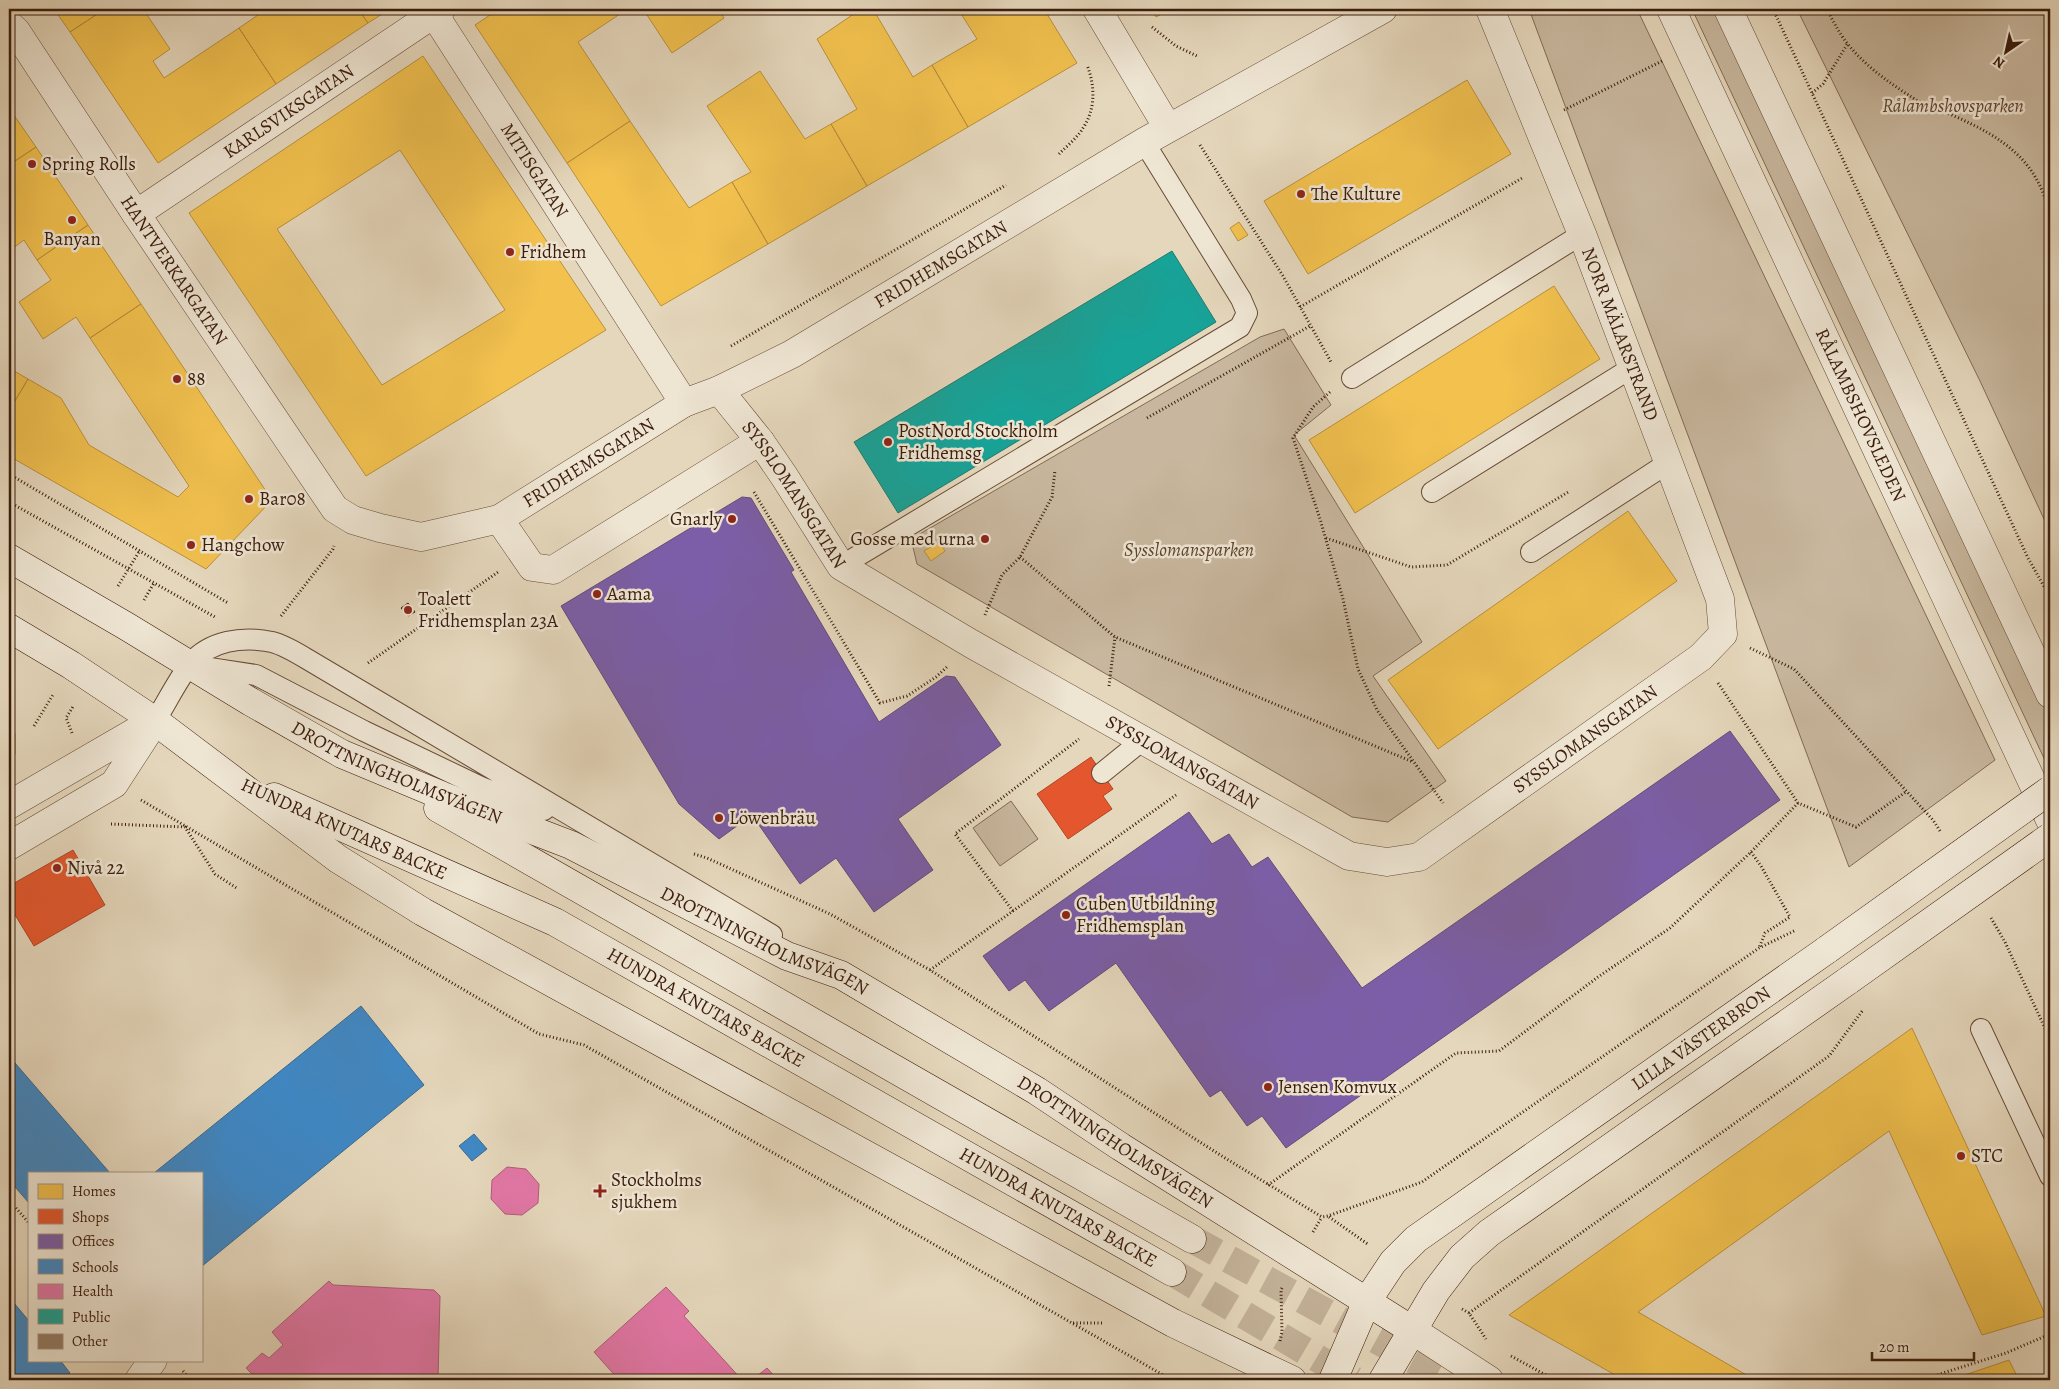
<svg xmlns="http://www.w3.org/2000/svg" width="2059" height="1389" viewBox="0 0 2059 1389" font-family="Alegreya,serif">
<rect width="100%" height="100%" fill="#e5d7bc"/>
<filter id="stains"><feTurbulence type="fractalNoise" baseFrequency=".004" numOctaves="4"/><feColorMatrix values="0 0 0 0 .2 0 0 0 0 .09 0 0 0 0 .02 0 0 0 .5 -.17"/></filter>
<radialGradient id="worn" r=".72"><stop offset=".6" stop-color="#630" stop-opacity="0"/><stop offset="1" stop-color="#630" stop-opacity=".3"/></radialGradient>
<path fill="#c8b79e" stroke="#826a54" d="M1529 9H1637L1995 760 1849 867Z
M1692 9H1719L2050 713V771Z
M1797 9H2050V532L1980 381Z
M1284 329 1331 405 1294 435 1422 642 1373 676 1446 781 1388 822 1352 817 917 564 911 539 1260 337Z
M1011 801 1038 839 1000 866 973 828Z"/>
<path fill="#f2c14e" stroke="#bb903a" fill-rule="evenodd" d="M54 9H105L70 32Z
M105 9H143L170 49 153 61 164 78 239 28 276 84 158 163 70 32Z
M254 9H358L368 23 276 84 239 28 258 15Z
M358 9H390L368 23Z
M499 9H616L620 14 578 42 630 121 567 163 475 25Z
M643 9H718L724 18 672 53Z
M861 9H873L913 77 932 65 968 127 867 186 831 124 857 109 817 39Z
M958 9H1044L1077 63 968 127 932 65 977 39Z
M1151 9H1171L1156 17Z
M423 56 606 330 366 476 189 213ZM400 150 505 310 382 385 277 229Z
M760 71 805 139 831 124 867 186 768 244 732 182 751 172 707 106Z
M1467 80 1511 154 1308 274 1264 201Z
M9 108 36 147 9 165Z
M630 121 689 208 732 182 768 244 661 306 567 163Z
M36 147 88 225 37 260 24 240 9 251V165Z
M1239 222 1248 235 1238 241 1230 228Z
M88 225 141 304 90 338 76 317 43 339 19 302 51 280 37 260Z
M1554 286 1600 359 1355 513 1309 440Z
M141 304 272 500 206 569 9 456V411L28 379 61 398 89 445 178 497 189 486 90 338Z
M9 368 28 379 9 411Z
M1628 511 1677 581 1438 749 1388 680Z
M939 542 945 551 931 561 924 551Z
M9 729 15 733V754L9 758Z
M1912 1028 2046 1316 1982 1335 1889 1131 1638 1312 1755 1380H1624L1509 1315Z
M2009 1360 2019 1380H1950Z"/>
<path fill="#e4572e" stroke="#b14524" d="M1091 757 1113 789 1103 796 1112 809 1068 839 1037 794Z
M73 850 105 905 34 946 9 905V886Z"/>
<path fill="#7b5ea7" stroke="#684a78" d="M742 497 751 498 794 570 791 572 879 722 946 676 955 677 1001 745 898 819 933 870 874 912 836 858 800 884 752 815 719 839 679 804 561 606Z
M1730 731 1780 800 1286 1148 1262 1116 1247 1126 1221 1090 1210 1097 1116 963 1049 1011 1025 980 1009 991 983 956 1189 812 1212 844 1229 834 1252 867 1268 857 1362 988Z"/>
<path fill="#3f88c5" stroke="#3e688d" d="M361 1006 424 1085 201 1267V1173H154Z
M9 1056 110 1173H29V1203L9 1180Z
M474 1134 487 1149 472 1161 459 1146Z
M9 1297 29 1321V1360H60L70 1373 62 1380H9Z"/>
<path fill="#e377a8" stroke="#b15c79" d="M507 1167 526 1169 539 1184 538 1203 522 1215 505 1214 491 1199 492 1180Z
M329 1281 333 1285 434 1290 440 1296 438 1380H254L255 1377 246 1368 262 1353 269 1358 283 1345 272 1332Z
M666 1287 689 1311 684 1316 742 1380H650L644 1374 638 1380H619L594 1352Z
M767 1368 778 1380H752Z"/>
<path fill="#17a398" stroke="#227a6e" d="M1172 251 1216 322 898 513 854 442Z"/>
<path fill="#937d67" stroke="#3b1c0b" d="M408 603 415 612 408 616 401 608Z"/>
<g fill="none" stroke-linecap="round" stroke-linejoin="round">
<path stroke="#c3b299" stroke-width="28" stroke-dasharray="28 14" stroke-linecap="butt" d="M1192 1239 1450 1380
M1172 1272 1354 1380"/>
<defs>
<path id="service" d="M1352 378 1582 234
M1432 492 1633 367
M1531 552 1668 463
M841 566 1240 327 1247 313 1241 299 1144 142
M197 666 256 675 364 731 483 788 544 810
M155 721C167 702 177 681 190 664 210 640 243 636 272 642 284 645 297 653 307 659L772 935
M1102 773 1144 739
M1981 1029 2050 1176"/>
<g id="minor">
<path d="M1097 9 1168 128"/>
<path id="s1" d="M434 14 684 403"/>
<path id="s2" d="M9 25 16 31 136 214 335 509 353 520 380 528 421 537 499 519 684 403 719 390 792 354 1144 142 1383 9"/>
<path id="s3" d="M136 214 441 9"/>
<path id="s4" d="M719 390 760 441 784 476 841 566 970 643 1349 856 1387 862 1419 857 1701 657 1723 634 1720 599 1582 234 1490 9"/>
<path d="M499 519 532 567 553 570 760 441"/>
<path d="M9 805 152 722"/>
<path d="M9 846 114 784 155 721"/>
<path d="M1412 1330 1489 1380"/>
<path d="M139 1380 153 1360"/>
</g>
<g id="tertiary">
<path id="s5" d="M1671 9 2050 820"/>
<path d="M1728 9 2050 694"/>
</g>
<g id="secondary">
<path id="s6" d="M9 558 126 626 251 702 342 754 443 796 571 845 787 956 841 975 1037 1091 1121 1147 1412 1330"/>
<path d="M9 628 71 665 155 721 338 859 423 912 1173 1323 1292 1380"/>
<path id="s7" d="M274 797 555 922 1172 1272"/>
<path d="M438 808 1192 1239"/>
<path id="s8" d="M1333 1380 1367 1301 1393 1262 1416 1239 1828 949"/>
<path d="M1383 1380 1436 1291 1462 1257 1489 1233 1849 980"/>
</g>
</defs>
<use href="#service" stroke="#664b37" stroke-width="22"/>
<use href="#minor" stroke="#664b37" stroke-width="29"/>
<use href="#tertiary" stroke="#664b37" stroke-width="29"/>
<use href="#secondary" stroke="#3b1c0b" stroke-width="29"/>
<path stroke="#3b1c0b" stroke-width="3" stroke-dasharray="1 2.5" stroke-linecap="butt" d="M1773 9 2028 558 2050 597
M1827 9C1832 19 1837 29 1844 39 1861 63 1888 82 1913 98 1925 106 1939 110 1952 115 2002 137 2039 160 2050 217
M1152 27 1176 46 1197 56
M1812 93 1823 84 1848 43
M1564 110 1662 61
M1200 145 1283 276 1331 362
M1059 154C1067 146 1077 138 1083 128 1096 109 1095 85 1087 65
M1300 307 1524 177
M731 346 1006 185
M1330 392 1313 407 1293 438 1320 519 1343 599 1358 669 1377 710 1443 803
M1147 418 1310 326
M9 474 228 603
M754 492 880 703 907 696 936 677 948 666
M9 502 215 617
M1326 538 1411 567 1447 565 1570 491
M1020 557 1115 637 1413 762
M118 586 140 550
M144 600 154 583
M985 615 1002 575 1020 557 1052 497 1055 470
M281 616 333 549 334 546
M1750 648 1794 669 1933 820 1940 831
M368 663 498 572
M1718 683 1798 803 1856 827 1907 791
M1109 686 1115 637
M34 726 54 693
M72 733 66 718 74 705
M141 800 539 1034 584 1045 1172 1380
M111 824 185 827 215 874 238 889
M1751 852 1761 866 1790 917 1765 933 1759 948
M694 854 707 858 830 914 930 970 1225 1158 1322 1217 1328 1216 1422 1182 1759 948 1796 930
M1013 911 955 834 1079 739
M1991 918 2005 942 2050 1039
M930 970 1176 795
M1268 1185 1456 1053 1499 1051 1598 977 1670 928 1751 852 1798 803
M9 1200 29 1223
M1329 1217 1369 1245
M1313 1232 1322 1217
M1462 1309 1469 1313 1486 1339
M1469 1313 1829 1056 1863 1010
M1073 1323H1104
M1280 1341 1282 1332 1281 1290 1283 1286
M1511 1356 1555 1380
M183 1371 190 1380
M1921 1380 2006 1353 2050 1334"/>
<use href="#service" stroke="#eee5d3" stroke-width="20"/>
<use href="#minor" stroke="#eee5d3" stroke-width="28"/>
<use href="#tertiary" stroke="#eee5d3" stroke-width="28"/>
<use href="#secondary" stroke="#eee5d3" stroke-width="28"/>
<defs>
<path id="secondary-bridge" d="M1828 949 2050 790
M1849 980 2050 837"/>
</defs>
<use href="#secondary-bridge" stroke="#3b1c0b" stroke-width="29" stroke-linecap="butt"/>
<use href="#secondary-bridge" stroke="#eee5d3" stroke-width="28"/>
</g>
<g fill="#8f2418" stroke="#eee5d3" stroke-width="2">
<circle cx="32" cy="164" r="5"/>
<circle cx="1301" cy="194" r="5"/>
<circle cx="72" cy="220" r="5"/>
<circle cx="510" cy="252" r="5"/>
<circle cx="177" cy="379" r="5"/>
<circle cx="888" cy="442" r="5"/>
<circle cx="249" cy="499" r="5"/>
<circle cx="732" cy="519" r="5"/>
<circle cx="985" cy="539" r="5"/>
<circle cx="191" cy="545" r="5"/>
<circle cx="597" cy="594" r="5"/>
<circle cx="408" cy="610" r="5"/>
<circle cx="719" cy="818" r="5"/>
<circle cx="57" cy="868" r="5"/>
<circle cx="1066" cy="915" r="5"/>
<circle cx="1268" cy="1087" r="5"/>
<circle cx="1961" cy="1156" r="5"/>
<path d="M597.5 1183.5h5v5h5v5h-5v5h-5v-5h-5v-5h5z"/>
</g>
<g text-anchor="middle" dominant-baseline="central" stroke-width="5" stroke-linejoin="round" paint-order="stroke">
<g font-size="19" font-style="italic" fill="#5e4330" stroke="#eee5d3">
<text x="1953" y="106">Rålambshovsparken</text>
<text x="1189" y="550">Sysslomansparken</text>
</g>
<g font-size="19" fill="#3b1c0b" stroke="#eee5d3">
<text stroke="none"><textPath href="#s3" startOffset="184">KARLSVIKSGATAN</textPath></text>
<text stroke="none"><textPath href="#s1" startOffset="186">MITISGATAN</textPath></text>
<text stroke="none"><textPath href="#s2" startOffset="1266">FRIDHEMSGATAN</textPath></text>
<text stroke="none"><textPath href="#s2" startOffset="296">HANTVERKARGATAN</textPath></text>
<text transform="translate(1620 334) rotate(69)">NORR MÄLARSTRAND</text>
<text stroke="none"><textPath href="#s5" startOffset="448">RÅLAMBSHOVSLEDEN</textPath></text>
<text stroke="none"><textPath href="#s2" startOffset="861">FRIDHEMSGATAN</textPath></text>
<text stroke="none"><textPath href="#s4" startOffset="129">SYSSLOMANSGATAN</textPath></text>
<text stroke="none"><textPath href="#s4" startOffset="1074">SYSSLOMANSGATAN</textPath></text>
<text stroke="none"><textPath href="#s4" startOffset="608">SYSSLOMANSGATAN</textPath></text>
<text stroke="none"><textPath href="#s6" startOffset="444">DROTTNINGHOLMSVÄGEN</textPath></text>
<text transform="translate(344 829) rotate(24)">HUNDRA KNUTARS BACKE</text>
<text stroke="none"><textPath href="#s6" startOffset="849">DROTTNINGHOLMSVÄGEN</textPath></text>
<text stroke="none"><textPath href="#s7" startOffset="481">HUNDRA KNUTARS BACKE</textPath></text>
<text stroke="none"><textPath href="#s8" startOffset="514">LILLA VÄSTERBRON</textPath></text>
<text stroke="none"><textPath href="#s6" startOffset="1254">DROTTNINGHOLMSVÄGEN</textPath></text>
<text stroke="none"><textPath href="#s7" startOffset="886">HUNDRA KNUTARS BACKE</textPath></text>
</g>
<g font-size="19" fill="#3b1c0b" stroke="#eee5d3" text-anchor="start">
<text x="42" y="164">Spring Rolls</text>
<text x="1311" y="194">The Kulture</text>
<text x="72" y="239" text-anchor="middle">Banyan</text>
<text x="520" y="252">Fridhem</text>
<text x="187" y="379">88</text>
<text x="898" y="431">PostNord Stockholm<tspan x="898" dy="22">Fridhemsg</tspan></text>
<text x="259" y="499">Bar08</text>
<text x="722" y="519" text-anchor="end">Gnarly</text>
<text x="975" y="539" text-anchor="end">Gosse med urna</text>
<text x="201" y="545">Hangchow</text>
<text x="607" y="594">Aama</text>
<text x="418" y="599">Toalett<tspan x="418" dy="22">Fridhemsplan 23A</tspan></text>
<text x="729" y="818">Löwenbräu</text>
<text x="67" y="868">Nivå 22</text>
<text x="1076" y="904">Cuben Utbildning<tspan x="1076" dy="22">Fridhemsplan</tspan></text>
<text x="1278" y="1087">Jensen Komvux</text>
<text x="1971" y="1156">STC</text>
<text x="611" y="1180">Stockholms<tspan x="611" dy="22">sjukhem</tspan></text>
</g>
</g>
<rect width="2059" height="1389" fill="none" stroke="#e5d7bc" stroke-width="30"/>
<rect x="10" y="10" width="2039" height="1369" fill="none" stroke="#3b1c0b" stroke-width="2.5"/>
<rect x="15" y="15" width="2029" height="1359" fill="none" stroke="#3b1c0b"/>
<rect x="28" y="1172" width="175" height="190" fill="#eee5d3" stroke="#a69583"/>
<rect x="38" y="1184" width="25" height="15" fill="#f2c14e" stroke="#a69583"/>
<text x="72" y="1196" font-size="15" fill="#3b1c0b">Homes</text>
<rect x="38" y="1209" width="25" height="15" fill="#e4572e" stroke="#a69583"/>
<text x="72" y="1222" font-size="15" fill="#3b1c0b">Shops</text>
<rect x="38" y="1234" width="25" height="15" fill="#7b5ea7" stroke="#a69583"/>
<text x="72" y="1246" font-size="15" fill="#3b1c0b">Offices</text>
<rect x="38" y="1259" width="25" height="15" fill="#3f88c5" stroke="#a69583"/>
<text x="72" y="1272" font-size="15" fill="#3b1c0b">Schools</text>
<rect x="38" y="1284" width="25" height="15" fill="#e377a8" stroke="#a69583"/>
<text x="72" y="1296" font-size="15" fill="#3b1c0b">Health</text>
<rect x="38" y="1309" width="25" height="15" fill="#17a398" stroke="#a69583"/>
<text x="72" y="1322" font-size="15" fill="#3b1c0b">Public</text>
<rect x="38" y="1334" width="25" height="15" fill="#937d67" stroke="#a69583"/>
<text x="72" y="1346" font-size="15" fill="#3b1c0b">Other</text>
<g transform="translate(2006 52) rotate(214)" stroke="#eee5d3" stroke-width="4" paint-order="stroke">
<path d="M0-4L9 19L0 12L-9 19Z" fill="#3b1c0b"/>
<text y="-8" font-size="14" font-weight="bold" text-anchor="middle" fill="#3b1c0b">N</text>
</g>
<path d="M1872 1352v8h102v-8" fill="none" stroke="#3b1c0b" stroke-width="2.5"/>
<text x="1879" y="1352" font-size="15" fill="#3b1c0b" stroke="#eee5d3" stroke-width="4" paint-order="stroke">20 m</text>
<rect width="100%" height="100%" filter="url(#stains)"/>
<rect width="100%" height="100%" fill="url(#worn)"/>
</svg>
